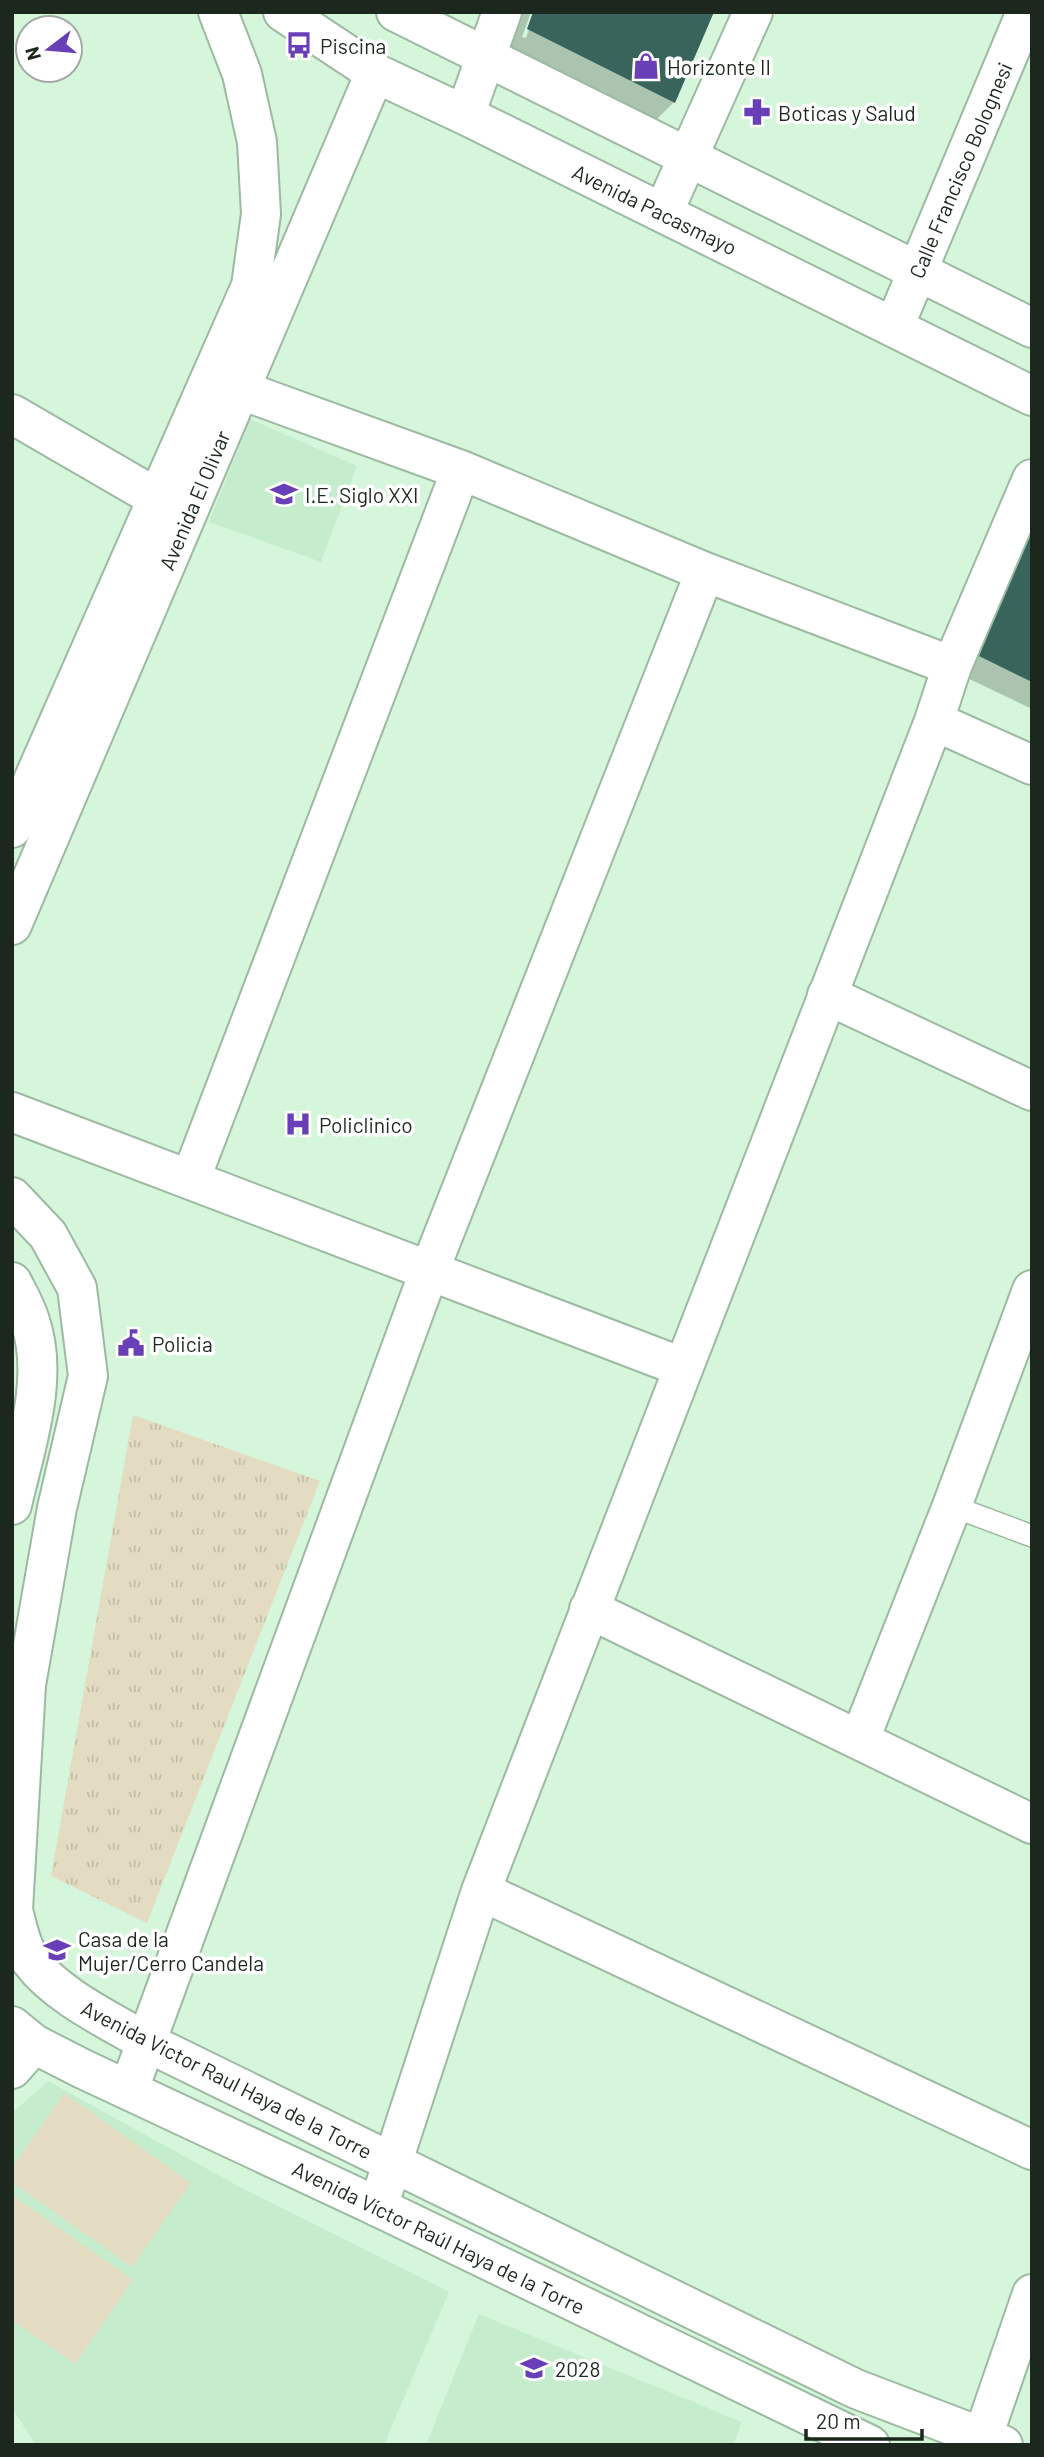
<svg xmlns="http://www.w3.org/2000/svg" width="1044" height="2457" viewBox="0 0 1044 2457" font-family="Barlow,sans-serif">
<defs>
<pattern id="park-tufts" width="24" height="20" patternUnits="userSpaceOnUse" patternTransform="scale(1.75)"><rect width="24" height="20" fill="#e3dcc2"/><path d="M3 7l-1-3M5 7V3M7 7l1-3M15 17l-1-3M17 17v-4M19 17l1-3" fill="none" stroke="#c2bda6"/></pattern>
</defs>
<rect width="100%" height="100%" fill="#d5f6db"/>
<path fill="#c5edcd" d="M250 419 357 466 321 562 209 522Z
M48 2081 240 2187 449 2292 384 2445H36L12 2408V2113Z
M479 2314 742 2422 733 2445H426Z"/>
<path fill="url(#park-tufts)" d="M133 1415 320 1481 147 1923 51 1876Z"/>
<path fill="#e3dcc2" d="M64 2093 191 2183 132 2267 12 2182V2168Z
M12 2195 133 2280 75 2364 12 2320Z"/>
<path fill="#0003" d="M522 12H531L522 37 526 38 535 12H712L674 102 655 121 509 48Z
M1032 492V709L961 675Z"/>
<path fill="#39645b" d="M533 12H714L675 103 527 29Z
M1031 514H1032V682L979 656Z"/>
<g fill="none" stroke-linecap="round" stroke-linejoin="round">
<defs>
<path id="service" d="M952 1506 1032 1536"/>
<path id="minor" d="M465 115 502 12
M663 213 753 12
M894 327 1026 12
M241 390 461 470 705 572 952 666
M12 414 186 515
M934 721 1032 765
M827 995 1032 1091
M12 1112 682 1367
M191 1178 461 470
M589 1609 1032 1824
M860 1739 952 1506 1032 1290
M481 1891 1032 2150
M12 2069 34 2044
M129 2089 430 1269 705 572
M378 2207 481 1891 934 721 952 666 1032 479
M980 2445 1032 2294"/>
<path id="tertiary" d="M12 828 251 286 261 214 257 142 242 74 218 12
M12 925 375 73
M12 1197 48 1235 77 1288 88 1376 57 1508 26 1685 13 1910C17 1926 21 1947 31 1961 57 1996 109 2020 146 2042L856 2389 1003 2445
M12 1282C18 1294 26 1307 30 1321 50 1379 25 1447 12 1505
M12 2026 34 2044 83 2069 378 2207 870 2445"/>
<path id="secondary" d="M283 12 375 73 465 115 1032 396
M396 12 1032 328"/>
</defs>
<use href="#service" stroke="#9bbaa1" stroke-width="24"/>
<use href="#minor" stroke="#9bbaa1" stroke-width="42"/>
<use href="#tertiary" stroke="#9bbaa1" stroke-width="42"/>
<use href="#secondary" stroke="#9bbaa1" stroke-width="42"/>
<use href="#service" stroke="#fff" stroke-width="21"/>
<use href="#minor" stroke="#fff" stroke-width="38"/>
<use href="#tertiary" stroke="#fff" stroke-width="38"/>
<use href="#secondary" stroke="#fff" stroke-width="38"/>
</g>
<defs>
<symbol id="bus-bare" viewBox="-9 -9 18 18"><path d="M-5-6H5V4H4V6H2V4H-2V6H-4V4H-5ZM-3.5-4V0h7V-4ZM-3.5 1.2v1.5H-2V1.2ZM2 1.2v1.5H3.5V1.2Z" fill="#693fb7" stroke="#fff" stroke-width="2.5" paint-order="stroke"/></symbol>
<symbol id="shop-bare" viewBox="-9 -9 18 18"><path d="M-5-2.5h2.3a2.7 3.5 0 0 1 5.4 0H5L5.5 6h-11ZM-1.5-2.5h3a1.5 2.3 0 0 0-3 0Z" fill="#693fb7" stroke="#fff" stroke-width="2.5" paint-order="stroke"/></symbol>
<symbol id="pharmacy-bare" viewBox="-9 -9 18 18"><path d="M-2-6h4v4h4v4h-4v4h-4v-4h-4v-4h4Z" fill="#693fb7" stroke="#fff" stroke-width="2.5" paint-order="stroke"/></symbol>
<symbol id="school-bare" viewBox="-9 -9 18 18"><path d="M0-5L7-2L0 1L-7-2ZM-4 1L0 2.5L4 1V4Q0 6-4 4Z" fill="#693fb7" stroke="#fff" stroke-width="2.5" paint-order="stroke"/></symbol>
<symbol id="hospital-bare" viewBox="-9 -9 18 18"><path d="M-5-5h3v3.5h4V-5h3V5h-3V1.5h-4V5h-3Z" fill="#693fb7" stroke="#fff" stroke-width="2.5" paint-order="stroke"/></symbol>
<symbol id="civic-bare" viewBox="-9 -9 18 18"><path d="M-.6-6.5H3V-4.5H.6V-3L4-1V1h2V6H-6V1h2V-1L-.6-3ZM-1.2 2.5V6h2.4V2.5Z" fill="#693fb7" stroke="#fff" stroke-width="2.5" paint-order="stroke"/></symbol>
</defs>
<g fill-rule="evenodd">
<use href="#bus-bare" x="280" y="26" width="38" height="38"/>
<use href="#shop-bare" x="627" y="47" width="38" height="38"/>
<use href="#pharmacy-bare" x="738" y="93" width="38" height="38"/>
<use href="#school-bare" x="265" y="475" width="38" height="38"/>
<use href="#hospital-bare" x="279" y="1105" width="38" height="38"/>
<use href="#civic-bare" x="112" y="1324" width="38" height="38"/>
<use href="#school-bare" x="38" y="1931" width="38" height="38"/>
<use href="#school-bare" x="515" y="2349" width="38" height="38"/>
</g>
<g text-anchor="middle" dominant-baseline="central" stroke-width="7" stroke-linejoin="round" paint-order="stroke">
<g font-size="21" fill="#1c281e" stroke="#fff" text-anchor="start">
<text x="320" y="45">Piscina</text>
<text x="667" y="66">Horizonte II</text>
<text x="778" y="112">Boticas y Salud</text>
<text x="305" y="494">I.E. Siglo XXI</text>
<text x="319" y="1124">Policlinico</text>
<text x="152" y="1343">Policia</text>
<text x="78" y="1938">Casa de la<tspan x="78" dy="24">Mujer/Cerro Candela</tspan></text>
<text x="555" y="2368">2028</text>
</g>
<g font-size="21" fill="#1c281e" stroke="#fff">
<text transform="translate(960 170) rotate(-67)">Calle Francisco Bolognesi</text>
<text transform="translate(655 209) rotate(26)">Avenida Pacasmayo</text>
<text transform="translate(194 500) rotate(-67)">Avenida El Olivar</text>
<text transform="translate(227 2079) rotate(27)">Avenida Victor Raul Haya de la Torre</text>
<text transform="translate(439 2237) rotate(26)">Avenida Víctor Raúl Haya de la Torre</text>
</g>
</g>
<rect width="1044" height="2457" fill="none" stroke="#1c281e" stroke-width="28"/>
<g transform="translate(49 49) rotate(254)"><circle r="33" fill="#ffffff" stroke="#a4a9a5" stroke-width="2"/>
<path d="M0-5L12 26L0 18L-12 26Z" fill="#693fb7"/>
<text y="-10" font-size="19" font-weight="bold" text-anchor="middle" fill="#1c281e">N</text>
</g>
<path d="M806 2429v10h116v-10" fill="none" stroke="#1c281e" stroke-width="3.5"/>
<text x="816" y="2429" font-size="21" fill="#1c281e" stroke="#ffffff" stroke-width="5" paint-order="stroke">20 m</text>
</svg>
